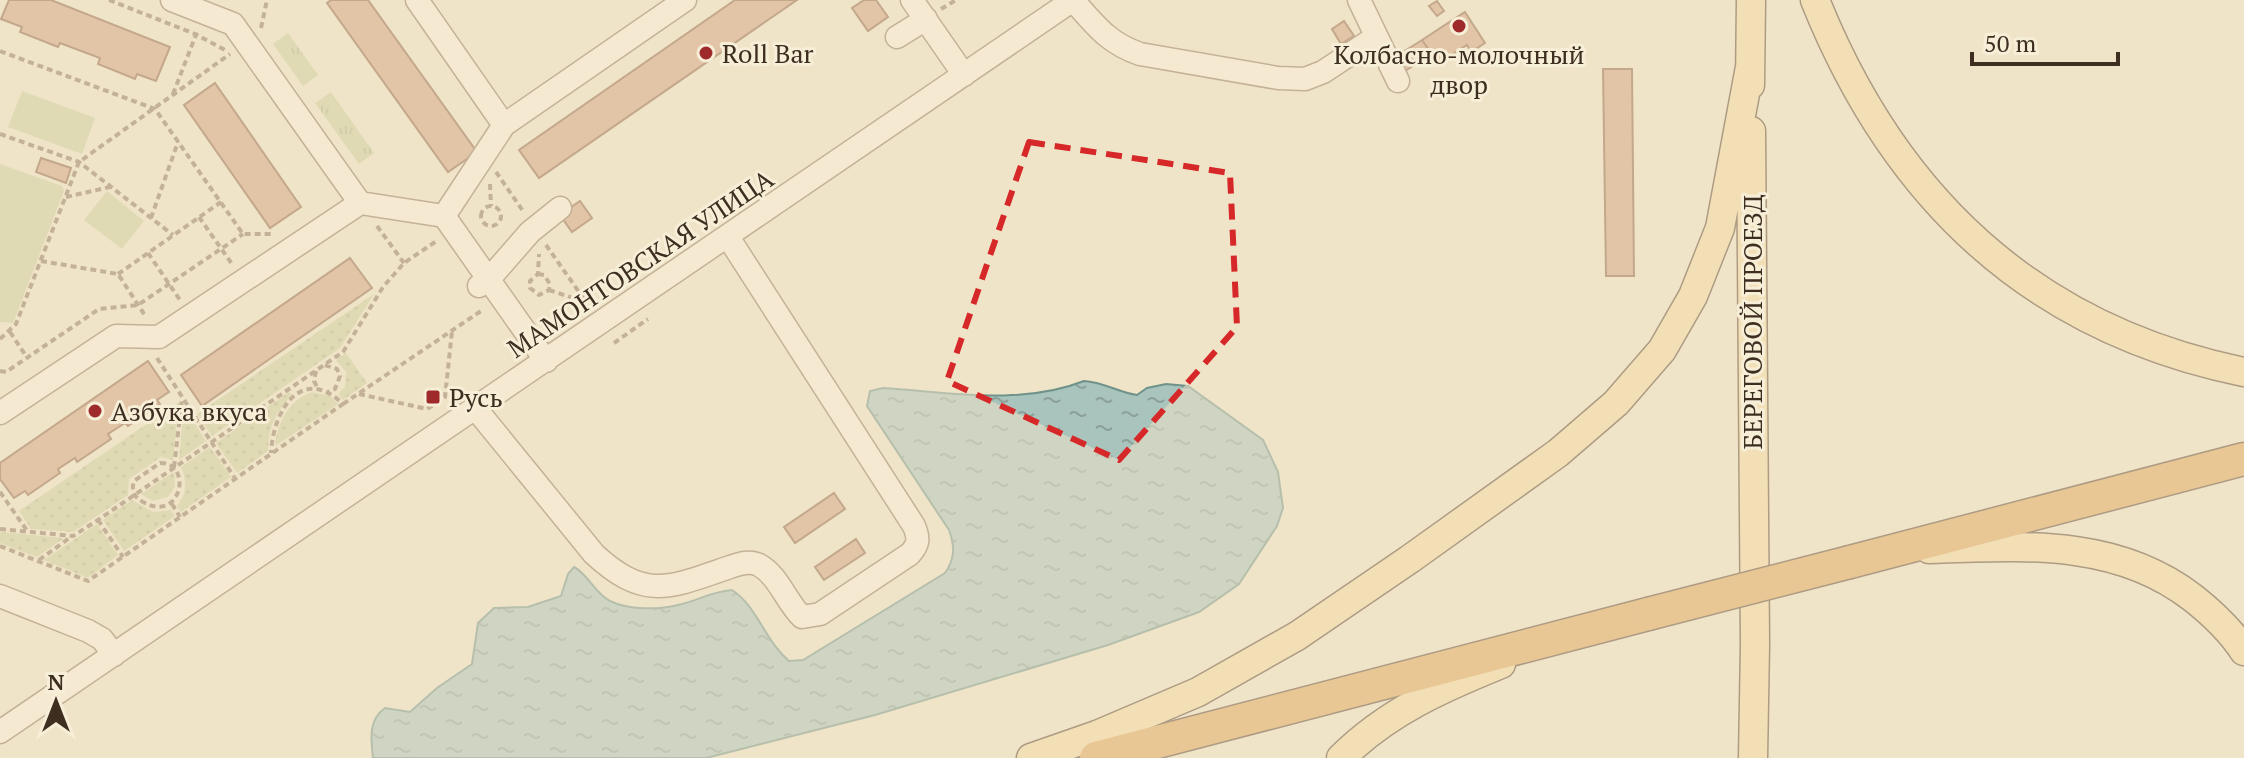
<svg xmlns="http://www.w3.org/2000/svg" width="2244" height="758" viewBox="0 0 2244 758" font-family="'PT Serif',serif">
<defs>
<pattern id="grass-dots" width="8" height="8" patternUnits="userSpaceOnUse" patternTransform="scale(2)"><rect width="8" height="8" fill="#c9cf9b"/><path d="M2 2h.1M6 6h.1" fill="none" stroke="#aeb285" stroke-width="1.8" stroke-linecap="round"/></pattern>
<pattern id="park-tufts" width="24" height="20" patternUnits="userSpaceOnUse" patternTransform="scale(2)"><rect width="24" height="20" fill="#c9cf9b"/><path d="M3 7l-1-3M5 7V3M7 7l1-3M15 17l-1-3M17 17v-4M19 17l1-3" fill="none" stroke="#aeb285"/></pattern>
<pattern id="water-ripples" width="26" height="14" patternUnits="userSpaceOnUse" patternTransform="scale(2)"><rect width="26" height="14" fill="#a9c4bc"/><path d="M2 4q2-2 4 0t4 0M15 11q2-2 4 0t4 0" fill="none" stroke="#8ba098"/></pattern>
</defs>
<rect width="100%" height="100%" fill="#f0e4c8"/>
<path fill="url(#grass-dots)" d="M374 294 340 348 212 436 197 414Z
M346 353 367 383 343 400 338 394 345 387 346 372 336 360Z
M289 392 292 395C276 412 268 427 268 451L237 473 216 443Z
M312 392 330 396 338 404 275 446C277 423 289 400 312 392Z
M179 402 173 460 161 457 129 479 128 495 73 532 31 529 19 511Z
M184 407 206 441 179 460Z
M210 447 231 477 181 512 177 506C187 494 187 481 181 467Z
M174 472 175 486 168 497 153 501 141 494Z
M132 500 153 512 171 510 175 516 124 551 103 520Z
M97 524 118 555 88 578 44 560Z
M0 532 64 538 37 557 0 543Z"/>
<path fill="url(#park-tufts)" d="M288 33 318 75 303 86 273 44Z
M331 92 374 153 359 164 315 103Z"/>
<path fill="#c9cf9b" d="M22 91 95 118 82 154 8 127Z
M0 164 62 186 64 191 13 323 0 322Z
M107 191 144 221 122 249 84 220Z"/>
<path fill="url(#water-ripples)" stroke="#6f938a" stroke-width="2" d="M1084 381C1103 382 1118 392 1137 395L1147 388 1166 384 1188 386 1263 440 1278 472 1283 508 1277 526 1239 584 1199 612 1108 645 875 715 706 758H373C371 739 368 720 385 708L410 712 437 688 472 664 478 623 494 608 528 607 561 596 568 574 574 567C589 575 594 593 610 601 628 610 658 610 678 605 698 601 709 592 732 590 757 606 765 641 789 661L803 660 945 573C955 559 955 546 949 530L867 406 870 391 883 388C949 392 1021 406 1084 381Z"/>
<path fill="#cf9f7d" stroke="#8d5f41" stroke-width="2" d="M9 0H51L170 47 156 81 137 74 135 79 98 64 100 58 60 43 58 47 20 32 22 27 1 19Z
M331 0H368L477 152 448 172 327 3Z
M735 0H797L539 178 519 150Z
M864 0H876L888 17 868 31 852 8Z
M1437 1 1444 11 1437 16 1429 6Z
M1465 12 1485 43 1471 52 1467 45 1438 64 1422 40Z
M1344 21 1354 36 1341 44 1332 29Z
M1422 40 1432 54 1405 71 1395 57Z
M1603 69H1632L1634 276H1606Z
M215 83 301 207 270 228 184 105Z
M41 158 71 168 66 183 36 172Z
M580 201 592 218 572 232 560 215Z
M350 258 372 288 202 406 181 375Z
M148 361 169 392 157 400 160 404 128 426 125 423 108 434 111 439 77 462 75 458 58 469 60 473 28 495 25 491 14 498 0 479V463Z
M834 493 845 509 795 543 784 527Z
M856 539 865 553 824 580 815 567Z"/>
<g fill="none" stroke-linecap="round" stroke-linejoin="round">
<defs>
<path id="minor" d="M172 0 233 24 360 203 444 216 546 361
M417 0 504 125
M912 0 964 75
M1073 0C1095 25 1108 43 1140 54L1278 78 1305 79 1323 72 1376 37
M1359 0 1398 81
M897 37 926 19
M444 216 504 125 685 0
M479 286 489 279 530 232 560 208
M476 409 594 554C645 601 669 588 730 567 739 564 750 560 759 565 778 575 787 603 802 617L820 614 910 554C919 544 919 538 914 526L728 237
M0 413 116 336 159 337 360 203
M0 596 88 631 102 639 114 655
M0 732 1073 0"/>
<path id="major" d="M1815 0C1894 197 2032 329 2244 372
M1750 85 1751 0
M1751 131 1755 645 1753 758
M1929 549C2022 546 2116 538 2193 598 2212 613 2231 631 2244 651
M1031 758 1097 735 1198 692 1297 636 1410 559 1558 453 1616 403 1662 350 1693 296 1720 228 1750 67
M1341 758C1387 712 1442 688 1501 664"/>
<path id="highway" d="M1850 562 2244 459
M1096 758 1648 614"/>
</defs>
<use href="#minor" stroke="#8d765c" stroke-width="25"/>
<use href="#major" stroke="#5b4430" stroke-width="31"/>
<use href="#highway" stroke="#5b4430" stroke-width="35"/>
<path stroke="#8d765c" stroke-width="4" stroke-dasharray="6 4" stroke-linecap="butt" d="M109 0 195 34 227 51
M941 9 956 0
M261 28 267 0
M0 51 155 109 243 234H274
M173 94 197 32
M0 134 79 162 173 235
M496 172 523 211
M490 184 491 206
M66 197 110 187
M481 216a10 10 0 1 1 20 0a10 10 0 1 1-20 0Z
M199 217 232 264
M151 218 178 142
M377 226 404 263
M546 245 586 302
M148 253 180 300
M41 261 118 274 146 317
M118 274 221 202
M538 274 544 275 550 284 549 290 539 295 530 288V281L538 274 539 254
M549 290 585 302
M10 332 26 356
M0 339 16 324 79 162 230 54
M614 343 648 319
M157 358 234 477
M325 365 337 369 340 376 335 389 328 392
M0 371 6 372 99 309 138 305 243 234
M316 371 314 381 317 387
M359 394 427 409 445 397 452 331
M343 404 484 309
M160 463C193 462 182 524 143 502 134 497 131 491 134 481Z
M174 467 182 399
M0 492 28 532
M172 504 180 517
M98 520 123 557
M0 529 73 536 98 520 343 352 383 287 404 263 438 240
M0 546 88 581 343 404C301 364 273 411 271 453
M39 560 71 537"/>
<use href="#minor" stroke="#faf1dc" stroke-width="22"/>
<use href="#major" stroke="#f3d9a0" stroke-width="28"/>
<use href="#highway" stroke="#e0a458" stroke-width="32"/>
<defs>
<path id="highway-bridge" d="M1648 614 1850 562"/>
</defs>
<use href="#highway-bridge" stroke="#5b4430" stroke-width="35" stroke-linecap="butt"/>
<use href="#highway-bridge" stroke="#e0a458" stroke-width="32"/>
</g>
<path d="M0 0H2244V758H0ZM1029 142 1230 173 1237 327 1119 460 947 381Z" fill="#f0e4c8" fill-opacity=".55" fill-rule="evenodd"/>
<path fill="none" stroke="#d62828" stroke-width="6" stroke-dasharray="16 10" stroke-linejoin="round" d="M1029 142 1230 173 1237 327 1119 460 947 381Z"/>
<g fill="#9e2a2b" stroke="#f7eed8" stroke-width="3">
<circle cx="1459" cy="26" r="8"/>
<circle cx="706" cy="53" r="8"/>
<rect x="425" y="389" width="16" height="16" rx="4"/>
<circle cx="95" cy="411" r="8"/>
</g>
<g text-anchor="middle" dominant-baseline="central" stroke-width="6" stroke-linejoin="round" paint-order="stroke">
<g font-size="26" fill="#3d2e20" stroke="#f7eed8" text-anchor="start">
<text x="722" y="53">Roll Bar</text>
<text x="1459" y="54" text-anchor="middle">Колбасно-молочный<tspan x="1459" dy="30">двор</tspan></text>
<text x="449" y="397">Русь</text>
<text x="111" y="411">Азбука вкуса</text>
</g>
<g font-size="26" fill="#3d2e20" stroke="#f7eed8">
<text transform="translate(640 263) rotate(-34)">МАМОНТОВСКАЯ УЛИЦА</text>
<text transform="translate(1752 322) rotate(-90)">БЕРЕГОВОЙ ПРОЕЗД</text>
</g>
</g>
<g transform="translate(56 702)" stroke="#f7eed8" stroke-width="6" paint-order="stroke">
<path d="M0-6L14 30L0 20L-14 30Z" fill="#3d2e20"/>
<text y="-12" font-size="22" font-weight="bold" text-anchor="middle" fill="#3d2e20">N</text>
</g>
<path d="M1972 52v12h146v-12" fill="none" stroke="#3d2e20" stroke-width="4"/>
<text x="1984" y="52" font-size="24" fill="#3d2e20" stroke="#f7eed8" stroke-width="6" paint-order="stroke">50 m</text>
</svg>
